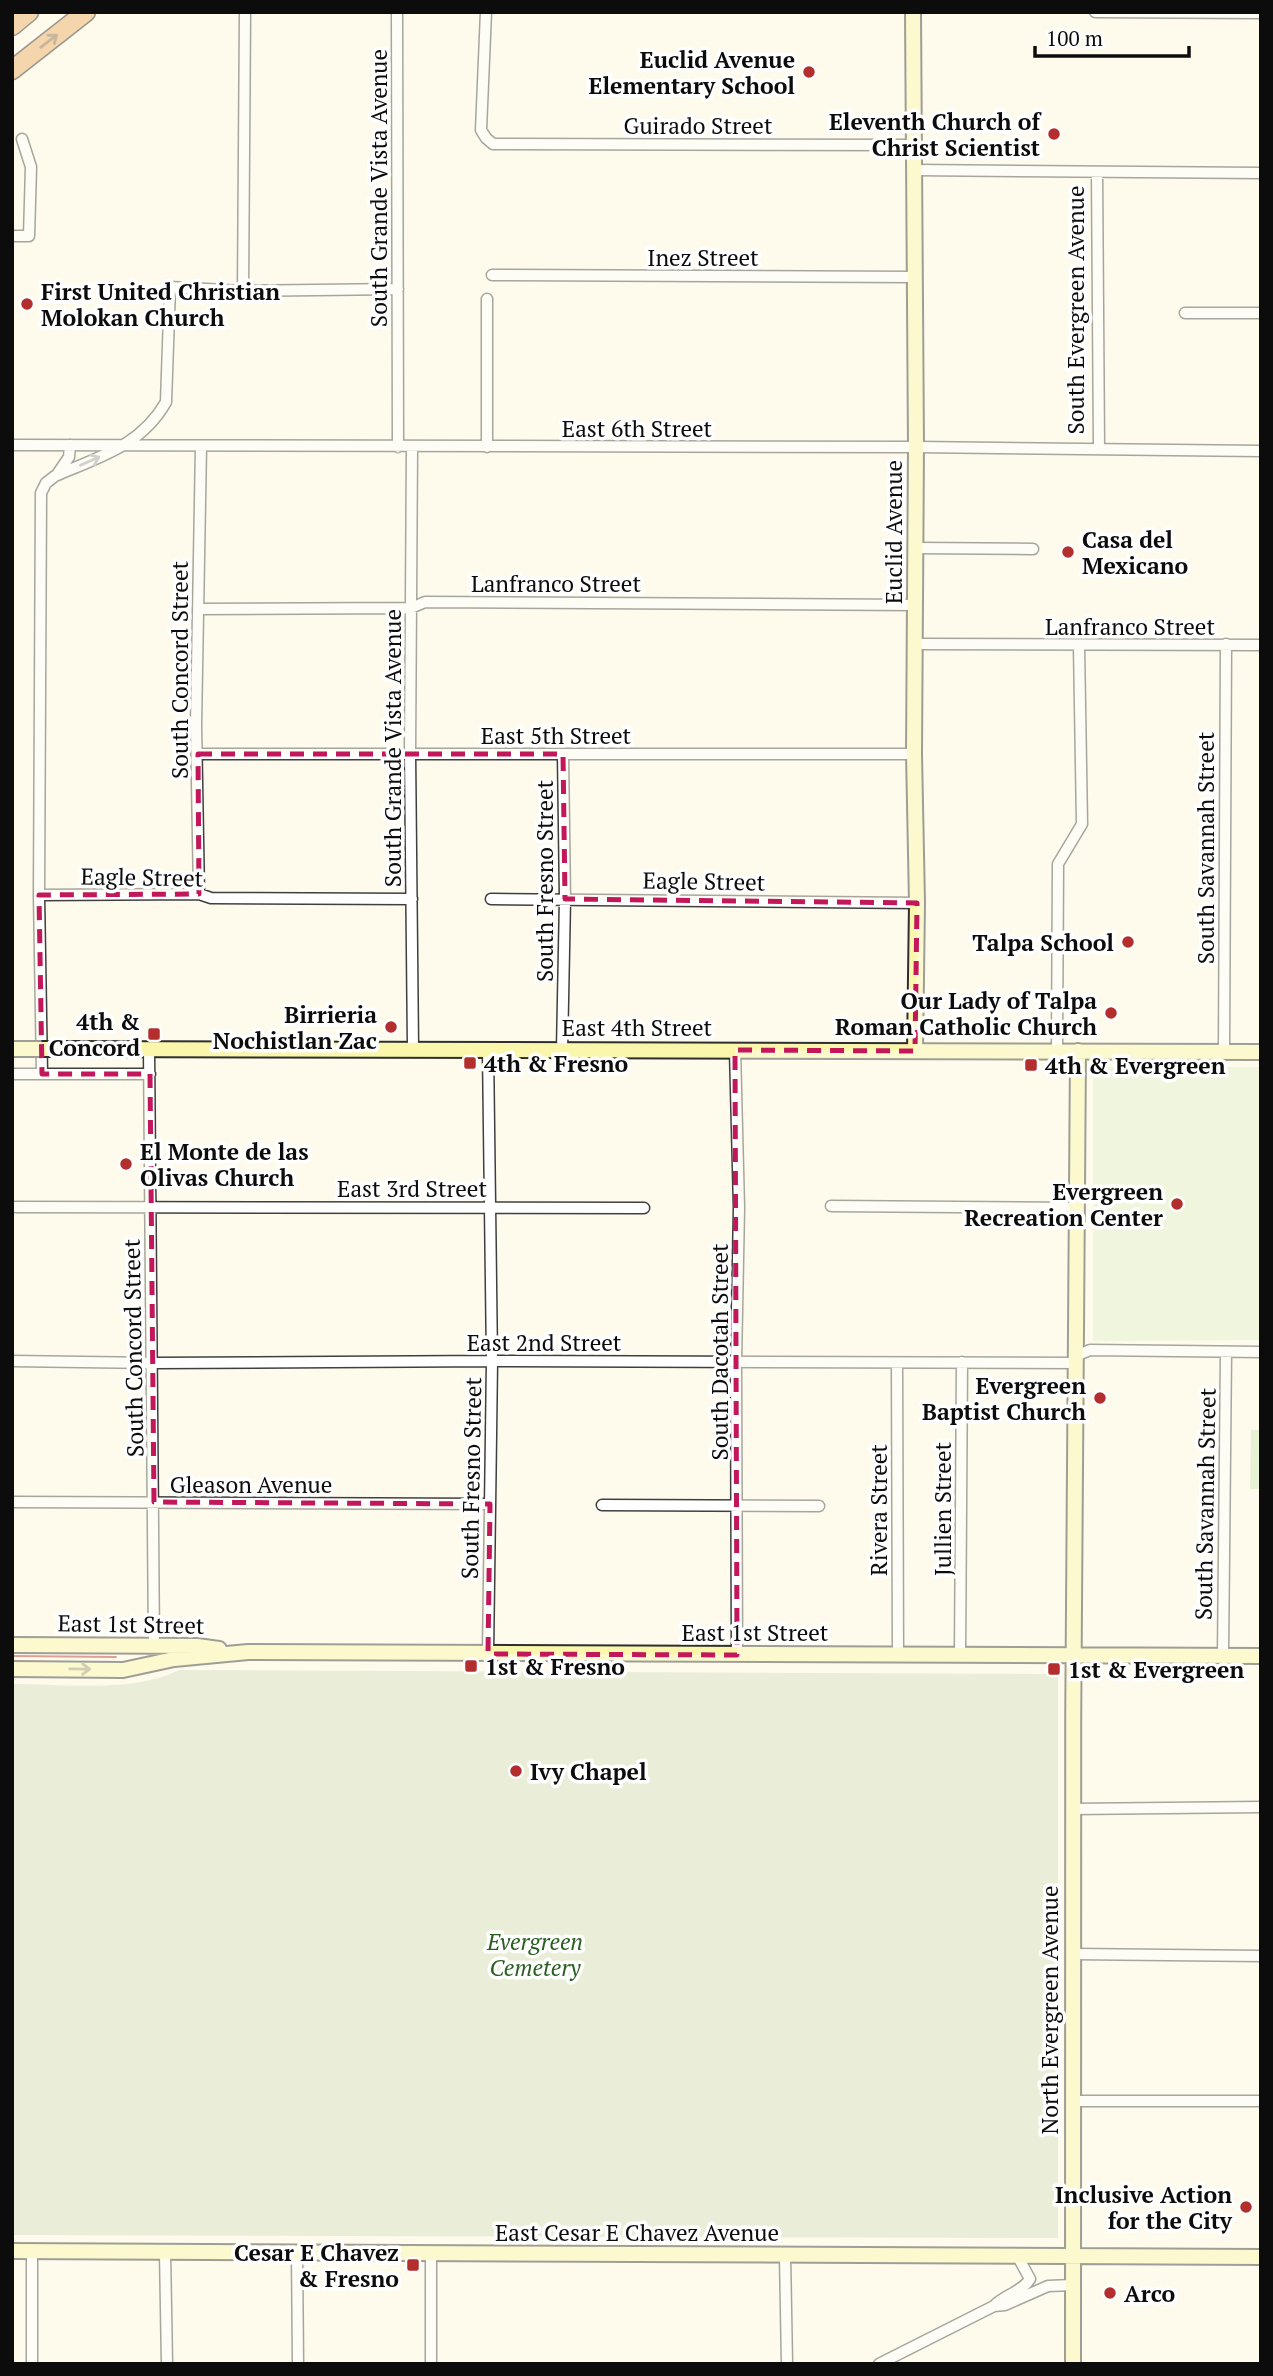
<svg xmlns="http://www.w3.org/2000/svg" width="1273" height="2376" viewBox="0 0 1273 2376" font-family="'PT Serif',serif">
<rect width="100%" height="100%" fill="#fefbed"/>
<path fill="#cde6b9" d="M1251 1430H1261V1489H1250Z"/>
<path fill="#d2dec0" d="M179 1670 1058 1674V2238L12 2235V1684C64 1684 133 1693 179 1670Z"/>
<path fill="#dfedca" d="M1093 1067H1261V1340L1093 1341Z"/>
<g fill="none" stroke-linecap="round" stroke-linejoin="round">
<defs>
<path id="street" d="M397 12 398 447
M486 12 481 130 486 138 493 144 913 145
M1095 12 1261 13
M914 170 1261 173
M1097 172 1099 448
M12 236H29L31 167 22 139
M492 275 914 277
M243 291 245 12
M487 299V447
M1185 313H1261
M12 445 916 447 1261 451
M412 447 410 753 413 1048
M58 473 69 457 70 445
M915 548 1033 549
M198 609 411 608 425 602 915 605
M915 644 1261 645
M198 754H914
M199 894 196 725 201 446
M39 895 199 894 211 898 412 899
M491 899 917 903
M149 1048 154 1646
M488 1050 492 1361 488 1654
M562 1050 565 899 563 754
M735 1050 739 1208 736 1362 737 1655
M1057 1052 1058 864 1082 824 1079 646
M1224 1052 1226 644
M12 1074H150
M42 1074 39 895 41 493 46 483 55 476C99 457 141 446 166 402L170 287 243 291 398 289
M831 1206 1076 1208
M12 1207 644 1208
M1076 1356 1090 1350 1261 1352
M12 1361 153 1363 492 1361 1076 1363
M897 1363 898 1656
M12 1502 490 1504
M602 1505 819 1506
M960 1656 962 1362
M1223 1656 1226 1352
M1072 1809 1261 1807
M1073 1954 1261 1956
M1072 2101H1261
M165 2252 167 2364
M297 2253 298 2364
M431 2254V2364
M785 2255 787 2364
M994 2306 1005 2305 1048 2286 1073 2285
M32 2364V2251
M879 2364 994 2306C1004 2295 1022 2292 1030 2279L1018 2257"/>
<path id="secondary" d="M913 12 916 447 914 754 917 903 915 1051
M67 1049 1261 1052
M12 1645 197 1646 219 1649
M12 1669 123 1670 174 1659 248 1652 1261 1656
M12 2251 1261 2257
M1073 2364C1071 1926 1074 1489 1078 1051"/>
<path id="highway" d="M12 26 29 12
M12 70 86 12"/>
</defs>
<use href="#street" stroke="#3f3f3f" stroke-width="13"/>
<use href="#secondary" stroke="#2e2e2e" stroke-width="18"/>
<use href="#highway" stroke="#1d1d1d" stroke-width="21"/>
<use href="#street" stroke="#fff" stroke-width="10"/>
<use href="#secondary" stroke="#faf6ac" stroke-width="14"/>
<use href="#highway" stroke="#eba75e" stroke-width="18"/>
<path stroke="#b32f2e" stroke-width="2" d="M12 1656 116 1657"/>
<defs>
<path id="secondary-bridge" d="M12 1049H67"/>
</defs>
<use href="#secondary-bridge" stroke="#2e2e2e" stroke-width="18" stroke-linecap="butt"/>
<use href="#secondary-bridge" stroke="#faf6ac" stroke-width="14"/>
</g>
<defs><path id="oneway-shaft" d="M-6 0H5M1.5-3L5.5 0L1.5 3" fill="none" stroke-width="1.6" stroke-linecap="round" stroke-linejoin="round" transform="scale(1.75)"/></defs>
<use stroke="#876139" href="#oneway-shaft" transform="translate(49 41) rotate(-38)"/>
<use stroke="#9e9e9e" href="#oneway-shaft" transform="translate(90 461) rotate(-24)"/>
<use stroke="#9b986c" href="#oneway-shaft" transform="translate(80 1669) rotate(1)"/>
<path d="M0 0H1273V2376H0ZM198 754H563L565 899 917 903 915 1051 735 1050 737 1655 488 1654 490 1504 154 1502 150 1074H42L39 895 199 894Z" fill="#fefbed" fill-opacity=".55" fill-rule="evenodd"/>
<path fill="none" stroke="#c2185b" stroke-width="5" stroke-dasharray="14 9" stroke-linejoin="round" d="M198 754H563L565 899 917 903 915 1051 735 1050 737 1655 488 1654 490 1504 154 1502 150 1074H42L39 895 199 894Z"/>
<g fill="#b32f2e" stroke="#fff" stroke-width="2.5">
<circle cx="809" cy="72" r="7"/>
<circle cx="1054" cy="134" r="7"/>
<circle cx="27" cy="304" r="7"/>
<circle cx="1068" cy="552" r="7"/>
<circle cx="1128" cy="942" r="7"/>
<circle cx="1111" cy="1013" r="7"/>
<circle cx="391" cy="1027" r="7"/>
<rect x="147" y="1027" width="14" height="14" rx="3.5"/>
<rect x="463" y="1056" width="14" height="14" rx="3.5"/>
<rect x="1024" y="1058" width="14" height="14" rx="3.5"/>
<circle cx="126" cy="1164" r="7"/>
<circle cx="1177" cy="1204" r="7"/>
<circle cx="1100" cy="1398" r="7"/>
<rect x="464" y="1659" width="14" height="14" rx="3.5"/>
<rect x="1047" y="1662" width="14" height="14" rx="3.5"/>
<circle cx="516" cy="1771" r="7"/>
<circle cx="1246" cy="2207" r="7"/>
<rect x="406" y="2258" width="14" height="14" rx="3.5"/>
<circle cx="1110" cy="2293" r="7"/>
</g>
<g text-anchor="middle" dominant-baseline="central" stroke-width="7" stroke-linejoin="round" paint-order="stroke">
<g font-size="23" font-weight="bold" fill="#0c0c0c" stroke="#fff" text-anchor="end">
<text x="795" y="59">Euclid Avenue<tspan x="795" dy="26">Elementary School</tspan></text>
<text x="1040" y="121">Eleventh Church of<tspan x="1040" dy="26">Christ Scientist</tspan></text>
<text x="41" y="291" text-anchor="start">First United Christian<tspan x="41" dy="26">Molokan Church</tspan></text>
<text x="1082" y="539" text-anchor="start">Casa del<tspan x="1082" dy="26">Mexicano</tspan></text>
<text x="1114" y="942">Talpa School</text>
<text x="1097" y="1000">Our Lady of Talpa<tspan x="1097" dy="26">Roman Catholic Church</tspan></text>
<text x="377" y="1014">Birrieria<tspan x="377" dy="26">Nochistlan Zac</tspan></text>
<text x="140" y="1021">4th &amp;<tspan x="140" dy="26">Concord</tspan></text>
<text x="484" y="1063" text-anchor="start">4th &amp; Fresno</text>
<text x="1045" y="1065" text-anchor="start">4th &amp; Evergreen</text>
<text x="140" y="1151" text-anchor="start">El Monte de las<tspan x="140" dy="26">Olivas Church</tspan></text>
<text x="1163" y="1191">Evergreen<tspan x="1163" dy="26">Recreation Center</tspan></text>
<text x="1086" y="1385">Evergreen<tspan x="1086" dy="26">Baptist Church</tspan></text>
<text x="485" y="1666" text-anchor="start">1st &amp; Fresno</text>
<text x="1068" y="1669" text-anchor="start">1st &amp; Evergreen</text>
<text x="530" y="1771" text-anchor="start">Ivy Chapel</text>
<text x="1232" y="2194">Inclusive Action<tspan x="1232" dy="26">for the City</tspan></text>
<text x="399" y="2252">Cesar E Chavez<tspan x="399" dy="26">&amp; Fresno</tspan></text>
<text x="1124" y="2293" text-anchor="start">Arco</text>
</g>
<g font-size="23" fill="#0c0c0c" stroke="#fff">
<text x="698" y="125">Guirado Street</text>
<text transform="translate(378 188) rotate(-90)">South Grande Vista Avenue</text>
<text x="703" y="257">Inez Street</text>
<text transform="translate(1075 310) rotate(-90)">South Evergreen Avenue</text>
<text x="637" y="428">East 6th Street</text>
<text transform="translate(893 532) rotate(-90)">Euclid Avenue</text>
<text x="556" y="583">Lanfranco Street</text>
<text x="1130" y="626">Lanfranco Street</text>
<text transform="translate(179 670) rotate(-90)">South Concord Street</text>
<text x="556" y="735">East 5th Street</text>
<text transform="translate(392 748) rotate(-90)">South Grande Vista Avenue</text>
<text transform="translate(1205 848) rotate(-90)">South Savannah Street</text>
<text transform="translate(142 877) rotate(1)">Eagle Street</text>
<text transform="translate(544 881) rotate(-90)">South Fresno Street</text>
<text transform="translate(704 881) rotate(1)">Eagle Street</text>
<text x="637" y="1027">East 4th Street</text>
<text x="412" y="1188">East 3rd Street</text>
<text x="544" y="1342">East 2nd Street</text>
<text transform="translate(133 1348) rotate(-91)">South Concord Street</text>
<text transform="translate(719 1352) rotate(-90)">South Dacotah Street</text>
<text transform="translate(471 1478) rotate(-89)">South Fresno Street</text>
<text x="251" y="1484">Gleason Avenue</text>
<text transform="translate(1205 1504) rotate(-89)">South Savannah Street</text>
<text transform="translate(942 1509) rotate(-90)">Jullien Street</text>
<text transform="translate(878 1510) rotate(-90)">Rivera Street</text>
<text transform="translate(131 1624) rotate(1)">East 1st Street</text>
<text x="755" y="1632">East 1st Street</text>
<text transform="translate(1049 2010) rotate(-90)">North Evergreen Avenue</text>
<text x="637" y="2232">East Cesar E Chavez Avenue</text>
</g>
<g font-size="23" font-style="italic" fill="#2a5f21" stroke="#fff">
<text x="535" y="1941">Evergreen<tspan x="535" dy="26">Cemetery</tspan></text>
</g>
</g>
<rect width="1273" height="2376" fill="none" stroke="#0c0c0c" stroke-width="28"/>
<path d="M1035 46v10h154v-10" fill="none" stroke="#0c0c0c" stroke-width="3.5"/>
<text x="1046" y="46" font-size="21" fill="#0c0c0c" stroke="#ffffff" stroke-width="5" paint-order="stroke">100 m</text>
</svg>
